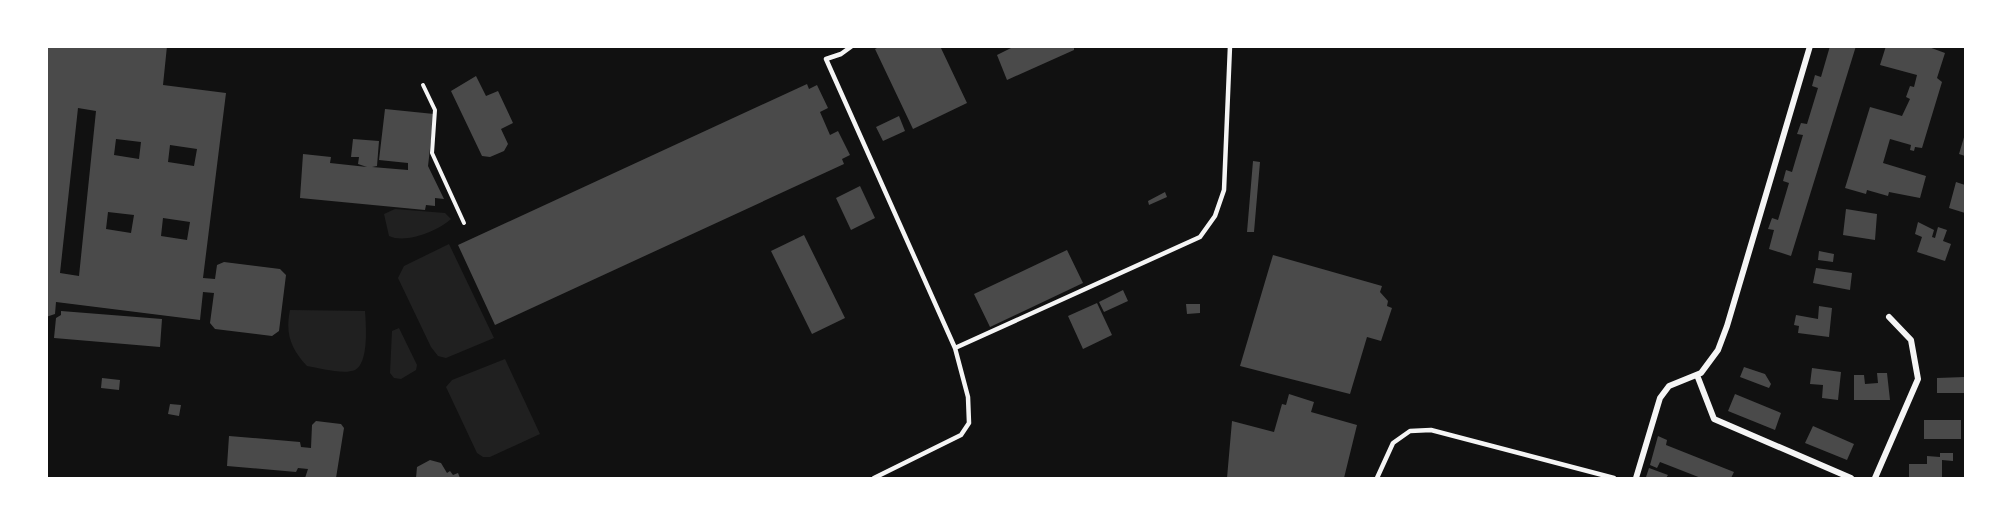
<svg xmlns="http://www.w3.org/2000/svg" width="2012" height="525" viewBox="0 0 2012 525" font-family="Poppins,sans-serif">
<rect width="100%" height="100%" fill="#111"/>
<path fill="#202020" d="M395 209 445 213 451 219C438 231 406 244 389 236L384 214Z
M449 244 494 338 446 358 438 356 431 347 398 278 404 266Z
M290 310 365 311C366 324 369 363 355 370 343 375 320 368 307 366 291 349 285 334 290 310Z
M399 328 417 365 416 370 401 379 394 378 390 373 392 331Z
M505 359 540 434 490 457H483L477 453 446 387 452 380Z"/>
<path fill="#4a4a4a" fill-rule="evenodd" d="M46 46H167L163 85 226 93 203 278 215 279 217 265 224 262 280 269 286 275 279 331 272 336 215 329 210 323 214 293 203 292 200 320 56 302 55 314 46 317ZM78 108 96 111 79 276 60 273ZM116 139 141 142 139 159 114 155ZM170 145 197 149 194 166 168 162ZM108 212 134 215 131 233 106 229ZM163 218 190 222 187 240 161 236Z
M881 46H940L967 103 913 129 875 49Z
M1015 46H1074V50L1007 80 997 55Z
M1830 46H1856L1791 256 1769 249 1774 230 1768 229 1772 218 1778 220 1789 183 1783 181 1786 170 1792 172 1803 135 1797 134 1801 123 1807 124 1818 88 1812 86 1815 75 1821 77Z
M1886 46H1926L1945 53 1937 78 1942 82 1922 148 1915 147 1914 151 1910 150 1911 145 1890 139 1883 163 1926 176 1920 198 1889 192 1888 196 1867 190 1866 194 1845 188 1870 107 1902 116 1910 99 1906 97 1910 86 1914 87 1917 75 1880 65Z
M476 76 486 96 498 91 513 123 501 129 508 144 504 151 490 157 482 156 451 91Z
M807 84 809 89 817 85 828 108 820 112 830 135 838 131 850 155 842 159 844 164 495 325 458 245Z
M385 109 434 114 428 166 444 199 435 198V206L426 205 425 210 300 198 303 154 331 157 330 163 367 167 358 164 359 157H351L353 139 379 141 377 166 372 167 408 170V163L379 160Z
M899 116 905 131 883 141 876 127Z
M1965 134V156L1959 154Z
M1253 161 1260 162 1254 232H1247Z
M1956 182 1965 185V213L1949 208Z
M860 186 875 218 851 230 836 198Z
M1165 192 1167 197 1149 205 1148 201Z
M1846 209 1877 214 1875 240 1843 235Z
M1918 222 1934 230 1932 237 1935 238 1938 227 1947 230 1943 241 1951 244 1945 261 1917 252 1922 237 1915 234Z
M804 235 845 318 812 334 771 251Z
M1067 250 1083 283 990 327 974 294Z
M1819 251 1834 254 1833 262 1818 260Z
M1273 255 1382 286 1380 292 1388 301 1387 306 1392 308 1381 341 1367 337 1350 394 1240 366Z
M1816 268 1852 273 1850 290 1813 283Z
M1123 290 1128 301 1104 312 1099 302Z
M1097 303 1112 335 1083 349 1068 316Z
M1186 304H1200V313L1187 314Z
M1819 306 1832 308 1829 337 1798 333 1799 326 1794 325 1796 315 1818 319Z
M61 311 162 319 160 347 54 338 56 318 61 315Z
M1744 367 1765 374 1771 384 1769 388 1740 377Z
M1812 368 1841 372 1838 400 1822 398 1823 385 1810 384Z
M1877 373H1887L1890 400H1854V375H1864L1865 384 1878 383Z
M1965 377V393H1937V378Z
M102 378 120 380 119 390 101 388Z
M1289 394 1314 402 1311 412 1357 425 1344 478H1227L1232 421 1274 432 1282 404 1286 405Z
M1735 394 1781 413 1775 430 1728 411Z
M170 404 181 405 179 416 168 414Z
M1924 420H1961V439H1924Z
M316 421 341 424 344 428 336 478H305L308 469 298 468 296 472 227 466 229 436 300 442 301 447 311 448 312 425Z
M1813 426 1854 444 1847 460 1805 443Z
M1658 436 1667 440 1666 445 1734 472 1731 478H1701L1660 462 1657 468 1650 465Z
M1940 453H1953V461L1942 460V478H1909V464H1927V456L1940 457Z
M430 460 441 463 447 473 450 471 453 475 458 473 460 478H416L417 467Z
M1649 468 1668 475 1666 478 1646 477Z"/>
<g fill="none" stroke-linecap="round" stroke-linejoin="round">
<path stroke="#f5f5f5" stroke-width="4" d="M423 85 435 110 432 153 464 223"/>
<path stroke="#f5f5f5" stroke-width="4.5" d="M852 46 841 54 826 59 955 348 968 397 969 423 961 435 874 478
M955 348 1200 237 1215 216 1224 190 1230 46
M1377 478 1393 443 1410 431 1431 430 1614 478"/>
<path stroke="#f5f5f5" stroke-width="6" d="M1697 375 1714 419 1851 478
M1636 478 1660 398 1669 386 1701 373 1718 350 1727 326 1810 46
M1875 478 1918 379 1911 340 1889 317"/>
</g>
<rect width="2012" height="525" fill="none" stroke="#ffffff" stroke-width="96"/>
</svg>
